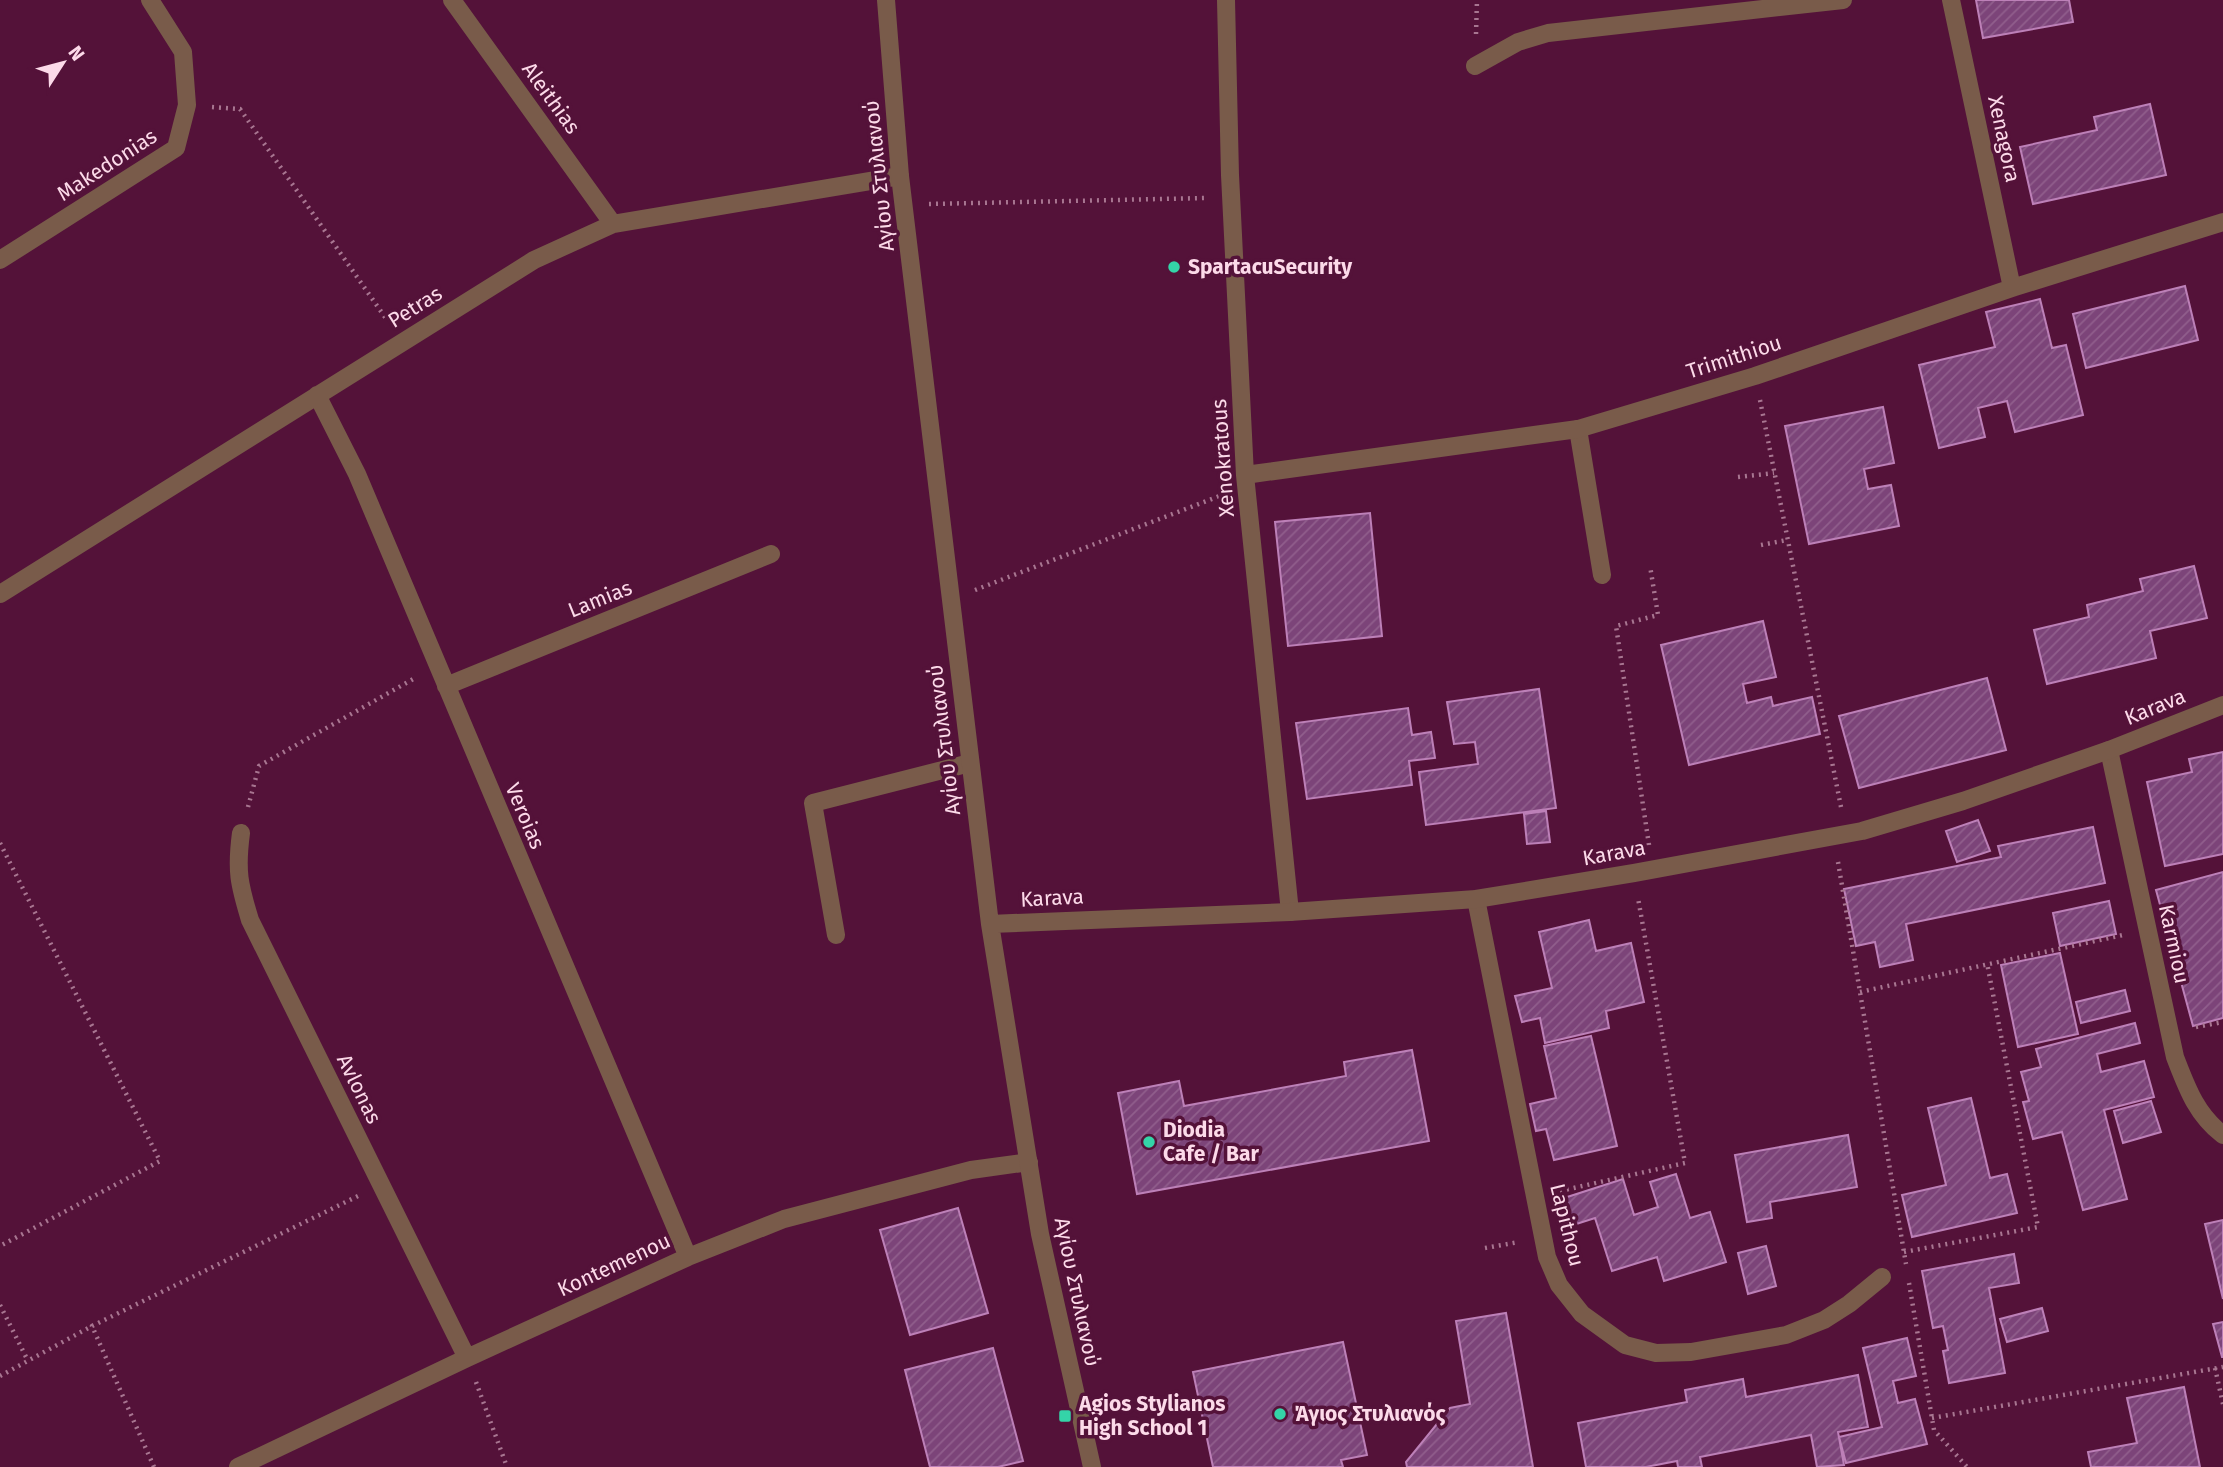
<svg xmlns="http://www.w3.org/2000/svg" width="2223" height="1467" viewBox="0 0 2223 1467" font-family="'Fira Sans',sans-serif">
<defs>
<pattern id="building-hatch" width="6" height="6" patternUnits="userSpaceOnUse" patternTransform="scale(1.75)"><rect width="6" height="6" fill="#7c4479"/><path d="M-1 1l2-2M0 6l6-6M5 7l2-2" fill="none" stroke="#905e8c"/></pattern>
</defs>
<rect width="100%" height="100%" fill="#541239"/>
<path fill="url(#building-hatch)" stroke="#bd80b8" stroke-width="2" d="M1976 0H2069L2073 22 1983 38Z
M2150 104 2166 175 2033 204 2020 147 2097 130 2094 117Z
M2185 286 2198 340 2086 368 2073 314Z
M2040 299 2052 348 2066 345 2083 415 2015 432 2007 401 1978 408 1985 437 1939 448 1919 365 1995 347 1986 312Z
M1883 407 1894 463 1864 469 1868 489 1891 485 1899 526 1809 544 1785 426Z
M1370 513 1382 636 1288 646 1275 522Z
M2194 566 2207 618 2150 631 2156 658 2047 684 2034 630 2089 617 2087 605 2143 591 2140 579Z
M1763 621 1776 677 1743 684 1747 703 1771 697 1773 706 1812 697 1820 734 1689 765 1661 645Z
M1987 678 2006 750 1859 788 1839 716Z
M1539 689 1556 808 1426 825 1419 772 1478 764 1475 742 1454 744 1447 702Z
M1408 708 1412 735 1431 732 1435 758 1409 761 1412 785 1307 799 1296 723Z
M2223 752V854L2165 866 2147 782 2192 772 2189 759Z
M1546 811 1550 842 1527 844 1524 814Z
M1978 820 1990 851 1957 862 1946 831Z
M2093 827 2105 883 1906 924 1913 960 1880 967 1875 942 1856 946 1844 889 2001 857 1998 846Z
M2223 872V1018L2193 1026 2156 890Z
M2109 901 2116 934 2060 946 2053 913Z
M1589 920 1596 951 1631 943 1644 1002 1606 1011 1609 1028 1545 1043 1540 1018 1522 1022 1515 996 1552 988 1539 932Z
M2060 953 2078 1034 2018 1047 2001 965Z
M2125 990 2130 1011 2081 1023 2076 1002Z
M2135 1023 2140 1043 2097 1054 2101 1072 2144 1061 2154 1097 2104 1110 2127 1199 2083 1210 2062 1132 2033 1139 2023 1102 2029 1101 2021 1072 2041 1067 2036 1049Z
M1591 1036 1617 1146 1554 1160 1546 1129 1536 1131 1530 1104 1556 1098 1544 1046Z
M1412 1050 1429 1141 1137 1194 1118 1093 1179 1081 1184 1106 1346 1076 1344 1062Z
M1971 1098 1990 1178 2007 1174 2017 1213 1912 1237 1902 1195 1946 1185 1928 1108Z
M2151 1101 2161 1132 2123 1143 2114 1111Z
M1848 1135 1857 1187 1770 1202 1772 1218 1747 1222 1735 1155Z
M1676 1174 1690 1218 1710 1212 1726 1262 1664 1281 1657 1257 1612 1271 1595 1218 1567 1227 1558 1200 1623 1179 1634 1215 1658 1207 1650 1182Z
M958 1208 988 1313 910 1335 880 1230Z
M2223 1220V1299L2205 1224Z
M1766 1246 1776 1286 1748 1294 1738 1253Z
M2014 1254 2019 1283 1989 1288 2005 1373 1949 1383 1943 1351 1948 1350 1943 1326 1933 1328 1922 1271Z
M2042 1308 2048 1331 2007 1342 2000 1319Z
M1506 1313 1533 1467H1407L1406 1462 1450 1408 1470 1404 1456 1321Z
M2223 1322V1357H2222L2213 1324Z
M1907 1338 1916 1376 1893 1381 1898 1403 1915 1399 1927 1444 1846 1463 1839 1437 1882 1427 1863 1348Z
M1343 1342 1367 1455 1341 1460 1343 1467H1213L1193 1372Z
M993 1348 1023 1461 998 1467H930L905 1370Z
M1858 1375 1868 1427 1838 1432 1844 1465 1817 1467 1811 1435 1700 1457 1702 1467H1678L1677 1461 1646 1467H1586L1578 1423 1687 1402 1685 1390 1743 1379 1746 1397Z
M2184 1387 2200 1467H2091L2088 1452 2137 1443 2127 1398Z"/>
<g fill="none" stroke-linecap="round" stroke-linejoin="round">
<path stroke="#a87691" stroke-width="4.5" stroke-dasharray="2 5" stroke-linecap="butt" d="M1476 34 1477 0
M212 107 240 109 387 320
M929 204 1207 198
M1760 400 1841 807
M1738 477 1774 473
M1761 545 1787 540
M975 590 1222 495
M248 807 259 766 415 678
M0 843 160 1161 0 1246
M1649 845 1616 626 1658 615 1650 566
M1838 862 1906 1264
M1860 992 2123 935
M2196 1027 2223 1022
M1560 1191 1685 1163 1638 898
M1485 1248 1519 1242
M1904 1252 2038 1227 1987 963
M1909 1283 1934 1430 1967 1467
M0 1305 28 1361
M2215 1368 2223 1404
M0 1376 92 1326
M476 1382 507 1467
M1932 1418 2223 1367
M154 1467 92 1326 358 1196"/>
<path stroke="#795b4a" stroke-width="18" d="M1578 429 1602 575
M836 935 813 803 970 763"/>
<path stroke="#795b4a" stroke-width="18" d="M452 0 613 224
M1226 0 1230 175 1245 475 1290 912
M1951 0 2012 288
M1475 66 1518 42 1548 33 1843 0
M0 260 176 148 187 105 183 52 150 0
M317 395 357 474 688 1257
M1245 475 1578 429 1755 376 2012 288 2223 222
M0 594 534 260 613 224 900 176
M446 686 771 554
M2109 750 2175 1057C2187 1088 2196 1114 2223 1135
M241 833C236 871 239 884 250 920L467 1358
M1476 899 1547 1257 1559 1285 1582 1314 1625 1345 1656 1353 1691 1352 1786 1335 1824 1320 1849 1304 1882 1277
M238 1467 467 1358 688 1257 784 1219 971 1170 1029 1162"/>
<path stroke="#795b4a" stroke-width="18" d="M886 0 900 176 990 924 1040 1234 1092 1467
M990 924 1290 912 1476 899 1634 873 1862 831 1963 801 2109 750 2223 705"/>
</g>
<g fill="#34d4a8" stroke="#541239" stroke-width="2.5">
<circle cx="1174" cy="267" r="7"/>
<circle cx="1149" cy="1142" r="7"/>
<circle cx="1280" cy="1414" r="7"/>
<rect x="1058" y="1409" width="14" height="14" rx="3.5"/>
</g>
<g text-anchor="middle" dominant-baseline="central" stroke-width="7" stroke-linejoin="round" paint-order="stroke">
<g font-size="21" fill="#fcdae9" stroke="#541239">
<text transform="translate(551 98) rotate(54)">Aleithias</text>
<text transform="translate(2004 139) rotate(78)">Xenagora</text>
<text transform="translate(107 165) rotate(-33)">Makedonias</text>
<text transform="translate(879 176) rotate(-96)">Αγίου Στυλιανού</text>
<text transform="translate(415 307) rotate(-32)">Petras</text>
<text transform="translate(1734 357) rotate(-18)">Trimithiou</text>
<text transform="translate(1223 458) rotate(-94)">Xenokratous</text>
<text transform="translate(600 599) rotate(-22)">Lamias</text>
<text transform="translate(2155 707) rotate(-22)">Karava</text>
<text transform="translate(944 740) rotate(-97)">Αγίου Στυλιανού</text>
<text transform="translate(525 816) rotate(67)">Veroias</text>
<text transform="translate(1614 853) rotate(-10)">Karava</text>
<text transform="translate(1052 898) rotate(-3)">Karava</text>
<text transform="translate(2174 944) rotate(78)">Karmiou</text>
<text transform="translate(359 1089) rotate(64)">Avlonas</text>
<text transform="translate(1567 1225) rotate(76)">Lapithou</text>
<text transform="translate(614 1265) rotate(-25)">Kontemenou</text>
<text transform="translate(1077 1292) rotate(78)">Αγίου Στυλιανού</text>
</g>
<g font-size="21" font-weight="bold" fill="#fcdae9" stroke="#541239" text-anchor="start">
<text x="1188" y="267">SpartacuSecurity</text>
<text x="1163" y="1130">Diodia<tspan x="1163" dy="24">Cafe / Bar</tspan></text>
<text x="1079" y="1404">Agios Stylianos<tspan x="1079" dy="24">High School 1</tspan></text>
<text x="1294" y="1414">Άγιος Στυλιανός</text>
</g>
</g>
<g transform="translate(63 63) rotate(54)" stroke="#541239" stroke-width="5" paint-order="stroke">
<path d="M0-5L12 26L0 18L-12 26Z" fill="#fcdae9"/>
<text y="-10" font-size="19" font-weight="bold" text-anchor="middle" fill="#fcdae9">N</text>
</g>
</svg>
